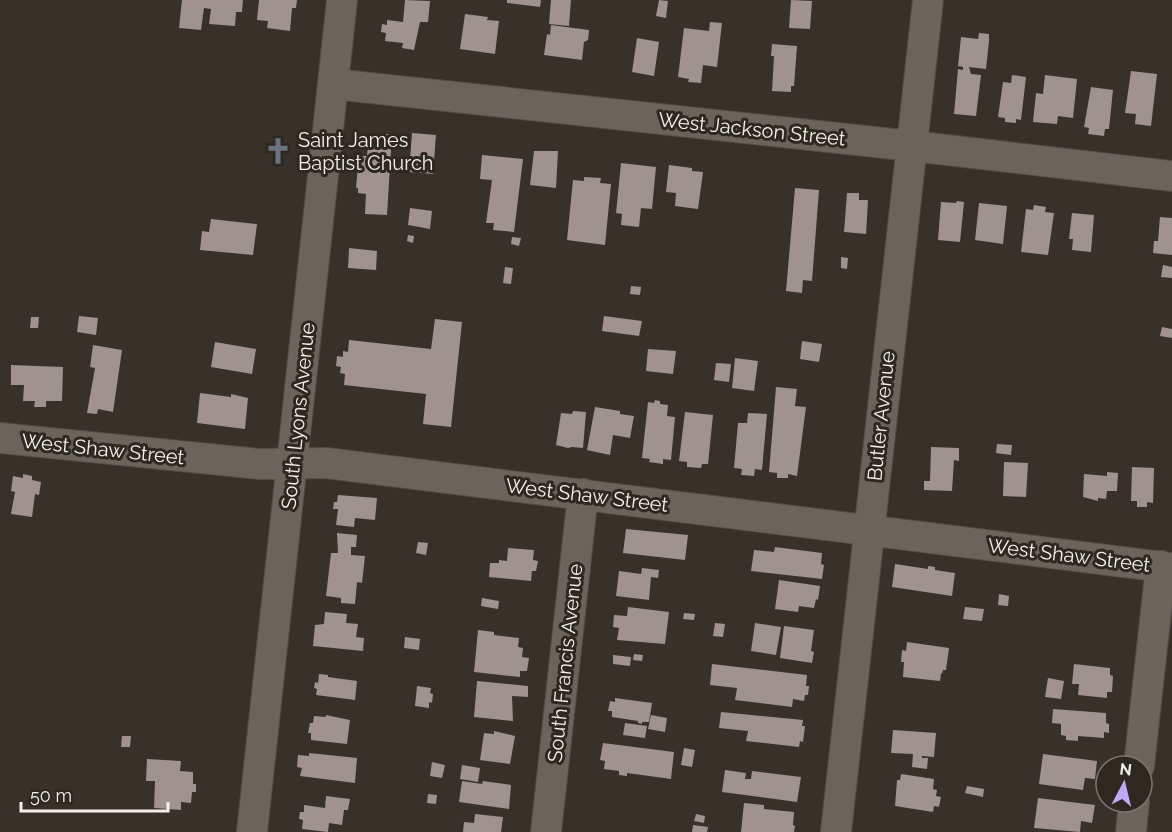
<svg xmlns="http://www.w3.org/2000/svg" width="1172" height="832" viewBox="0 0 1172 832" font-family="Raleway,sans-serif">
<rect width="100%" height="100%" fill="#37312a"/>
<path fill="#9f9290" d="M182 0H243L242 12H236L235 26 209 24 211 9 204 8 201 30 179 28Z
M259 0H297L296 8H292L290 31 267 28 268 21 257 20Z
M405 0 430 1 428 22H420L414 50 402 48 403 43 385 41 386 33 381 32 382 24 387 25V20L403 22Z
M507 0H541L540 7 507 3Z
M551 0H571L569 26 549 24Z
M659 0 668 1 666 18 656 16Z
M791 0 812 1 810 29 789 28Z
M465 14 488 17 487 20 499 21 495 54 460 49Z
M710 22 722 23 717 67 703 65 701 83 688 82 689 79 678 77 684 28 709 31Z
M551 25 589 30 588 40 584 42 582 60 544 55 547 34 550 35Z
M979 33 989 34V41L986 69 969 67 971 74 981 75 976 116 954 114 958 69 963 70V67L958 66 961 37 978 39Z
M637 38 659 42 654 76 632 72Z
M772 44 797 46 794 86H791V92L772 91 774 56H771Z
M1131 71 1157 74 1151 126 1135 124 1136 114 1125 113Z
M1012 75 1026 77 1021 120 1016 119V123L1005 122V118L998 117 1003 82 1011 83Z
M1045 75 1077 79 1073 118 1058 116 1057 124 1033 122 1036 93 1043 94Z
M1091 87 1113 90 1109 129H1105L1104 136 1088 134 1089 128 1084 127Z
M412 133 436 135 433 174 409 172Z
M385 134H392L387 215 365 214 366 194 358 193V188H356L359 156H367L369 135 385 136Z
M534 151H558L556 188 530 185Z
M482 155 523 159 514 232 493 230 494 223H486L492 180 480 179Z
M621 163 656 167 652 209 641 208 639 227 621 225 622 214 616 213Z
M669 165 692 168V171L703 172 698 209 675 206 676 193 666 192Z
M584 177 601 178 600 183 611 184 605 245 567 240 573 180 584 181Z
M795 188 819 190 812 281 803 280 802 293 786 291Z
M847 193H859V200H868L866 234 844 232Z
M957 201 964 202 960 242 938 240 941 202 956 203Z
M979 203 1007 206 1003 244 975 240Z
M1034 205 1046 207 1045 212 1054 213 1048 255 1021 252 1026 209 1033 210Z
M410 208 432 211 430 229 408 225Z
M1072 213 1094 215 1091 252 1072 250 1073 239H1069Z
M1160 217 1172 218V255L1153 253 1154 241H1158Z
M211 219 257 224 253 255 200 250 202 231 209 232Z
M408 235 414 236 413 243 407 241Z
M512 237 521 238 519 246 511 244Z
M349 248 377 251 376 270 348 268Z
M841 257 848 258 847 269 841 268Z
M1163 265 1172 267V278L1161 277Z
M505 267 513 268 511 284 503 283Z
M631 286 641 287 640 295 630 294Z
M79 316 98 318 96 335 77 332Z
M604 316 642 321 639 336 602 331Z
M31 317H39L38 328H30Z
M435 319 462 322 451 427 423 424 426 394 344 385 345 374 340 373 341 367 336 366 337 356 343 357V351L348 352 349 340 431 349Z
M1162 327 1172 329V338L1160 336Z
M802 341 822 344 819 362 800 359Z
M215 342 256 349 252 374 211 367Z
M93 345 122 350 113 412 98 409 97 414 87 413 95 368 90 367Z
M648 349 676 351 673 374 646 371Z
M735 358 758 361 754 391 732 388Z
M716 363 731 364 729 382 714 380Z
M11 365 63 367 62 401H46V407H34L35 401H23L24 385H11Z
M776 387 797 389 795 406 806 407 797 476 788 474V478H777V473L769 472Z
M200 393 231 397V394L248 398 245 429 197 423Z
M655 400 660 401V404L668 405 667 416 675 417 671 460 663 459V464L649 462 650 459 642 458 648 402 654 403Z
M595 407 620 411V414L634 416 630 438 613 435 610 455 587 450Z
M573 411 586 412 583 448 572 447 568 448 556 445 561 413 572 414Z
M685 412 713 415 708 464H702L701 468 687 467V462L679 461Z
M748 413 767 414 762 470 755 469 754 476 741 475 742 469 734 468 738 423H747Z
M997 444 1012 445 1011 455 996 453Z
M931 447 959 448V461L954 460 952 491 924 490V481H930Z
M1004 462 1028 463 1026 497 1003 496Z
M1132 467 1154 468 1153 503 1147 502V507H1137V501H1131Z
M1107 472 1118 473 1117 491H1107L1106 499 1098 498V501L1083 497 1084 474 1107 476Z
M23 474 32 476V480L41 482 39 495 35 494 32 517 11 514 15 492 11 491 13 476 23 478Z
M338 495 377 498 375 520 355 518 354 527 336 525 338 509H333L334 502H337Z
M626 529 688 535 685 560 623 553Z
M337 533 357 535 356 547H351V555L365 556 362 583 357 582 355 604 341 603V598L326 596 331 553H338Z
M418 542 428 543 426 555 416 553Z
M775 547 822 553 821 564 824 565 822 579 751 571 754 550 774 552Z
M508 548 534 550 533 560 538 561 536 571H532L531 581 489 577 490 563H499V560L507 561Z
M895 564 928 569V566L935 567V570L955 573 952 596 892 587Z
M642 568 659 570 658 578 651 577 649 600 616 596 619 571 641 574Z
M779 580 820 586 818 600 816 599 814 608 799 606 798 612 775 609Z
M999 594 1009 596 1008 606 998 605Z
M482 598 499 601 498 609 481 606Z
M628 607 669 612 665 644 617 640 619 628 613 627 614 615 627 616Z
M965 607 984 609 982 621 963 619Z
M325 612 347 614 346 623 358 624 356 637 364 638 363 651 313 646 315 625 324 624Z
M684 613 695 614 694 620 683 619Z
M715 623 725 624 723 637 713 636Z
M755 623 781 627 776 655 751 651Z
M784 626 814 630 811 651 814 652 812 663 780 658Z
M478 630 494 632V635L519 638 518 647 523 648 522 657 529 658 527 671H520V677L474 672Z
M405 637 420 639 419 650 404 648Z
M907 642 949 648 946 670H943L942 674 941 673 940 681 903 677 904 662H901L902 650 906 651Z
M634 654 643 655 642 661 633 660Z
M613 655 631 657 630 666 613 664Z
M712 664 807 675 806 686H809L808 695H805L804 701 793 699 792 707 735 700 737 688 710 685Z
M1074 664 1110 668V675L1113 676 1112 692H1107V698L1078 695 1079 684H1072Z
M319 674 328 675V677L357 681 355 700 316 695 317 689 314 688 315 682 318 683Z
M1048 678 1064 681 1061 699 1045 697Z
M477 681 528 686V697L512 696 513 721 474 717Z
M417 686 431 688 430 693 433 694 432 703 429 702V708L415 706Z
M615 698 652 703 649 722H642V724L638 723V721L612 717V711H608L610 701 615 702Z
M1053 709 1106 713V723L1109 724V733L1104 732V738L1078 736V741L1066 740V736L1061 735V724L1052 723Z
M721 712 803 720 802 726H805L803 742 800 741 799 747 746 741 748 731 719 728Z
M326 715 350 720 347 744 311 740V733H308L310 723H313L314 716 326 717Z
M651 715 667 718 665 732 648 729Z
M625 723 647 726 645 738 623 735Z
M893 730 936 733 934 757 922 756V758H928L927 769 912 767 913 754 891 753Z
M494 731 515 736 510 764 480 760 484 733 494 734Z
M122 736H131L130 747H121Z
M603 743 674 752 671 779 627 773V776L619 775V771L604 769 605 761 600 760Z
M684 748 695 750 692 767 681 765Z
M309 753 357 758 355 783 300 776 302 768 297 767 298 755 309 756Z
M1043 754 1097 761 1095 779 1085 778 1083 790 1039 784Z
M147 759 181 761 180 771 193 772V784H196V792H192L191 803 181 802V810L154 808 155 781H146Z
M432 762 445 765 442 778 430 776Z
M462 765 480 768 478 782 460 779Z
M725 770 746 773 745 779H751L752 771 801 777 797 802 722 792Z
M901 774 934 779 933 789 937 790 936 796 941 797 939 807 934 806 933 812 895 806 897 780H900Z
M462 781 482 784 483 781 511 785 509 809 459 802Z
M967 786 984 789 983 797 965 793Z
M428 794 437 795 436 804 427 803Z
M326 796 350 799 348 810H344L342 825 329 823 328 832 302 829 303 820 299 819 300 812H304V805L325 808Z
M1038 798 1095 805 1092 823 1081 821 1080 832 1034 828Z
M744 803 764 805V809L794 812 793 825 795 826 794 832H741Z
M475 814 503 817 501 832H463L464 822 474 823Z
M696 814 705 816 704 823 694 821Z
M693 825 708 827 707 832H692Z"/>
<g fill="none" stroke-linecap="round" stroke-linejoin="round">
<defs>
<path id="minor" d="M333 84 912 146 1172 176
M0 438 259 464 326 463 1172 568
M1139 766 1161 566
M252 832 342 0
M546 832 583 494
M836 832 928 0
M1131 832 1134 802"/>
</defs>
<use href="#minor" stroke="#524c46" stroke-width="32"/>
<use href="#minor" stroke="#6b645c" stroke-width="30"/>
</g>
<defs>
<symbol id="church-bare" viewBox="-9 -9 18 18"><path d="M-1.2-6h2.4v3.5h3.3v2.4h-3.3V6h-2.4V-.1h-3.3v-2.4h3.3Z" fill="#6b7280" stroke="#2d2820" stroke-width="2.5" paint-order="stroke"/></symbol>
</defs>
<g fill-rule="evenodd">
<use href="#church-bare" x="259" y="132" width="38" height="38"/>
</g>
<g text-anchor="middle" dominant-baseline="central" stroke-width="6" stroke-linejoin="round" paint-order="stroke">
<g font-size="20" fill="#f3efea" stroke="#2d2820">
<text transform="translate(752 129) rotate(6)">West Jackson Street</text>
<text transform="translate(298 416) rotate(-84)">South Lyons Avenue</text>
<text transform="translate(881 416) rotate(-84)">Butler Avenue</text>
<text transform="translate(103 449) rotate(6)">West Shaw Street</text>
<text transform="translate(587 495) rotate(7)">West Shaw Street</text>
<text transform="translate(1069 555) rotate(7)">West Shaw Street</text>
<text transform="translate(565 663) rotate(-84)">South Francis Avenue</text>
</g>
<g font-size="20" fill="#f3efea" stroke="#2d2820" text-anchor="start">
<text x="298" y="140">Saint James<tspan x="298" dy="23">Baptist Church</tspan></text>
</g>
</g>
<g transform="translate(1124 784) rotate(7)"><circle r="28" fill="#2d2820" stroke="#7c7871" stroke-width="1.5"/>
<path d="M0-4.5L10 22L0 15L-10 22Z" fill="#bfa9f4"/>
<text y="-9" font-size="16" font-weight="bold" text-anchor="middle" fill="#f3efea">N</text>
</g>
<path d="M21 802v9h147v-9" fill="none" stroke="#f3efea" stroke-width="3"/>
<text x="30" y="802" font-size="18" fill="#f3efea" stroke="#2d2820" stroke-width="4.5" paint-order="stroke">50 m</text>
</svg>
